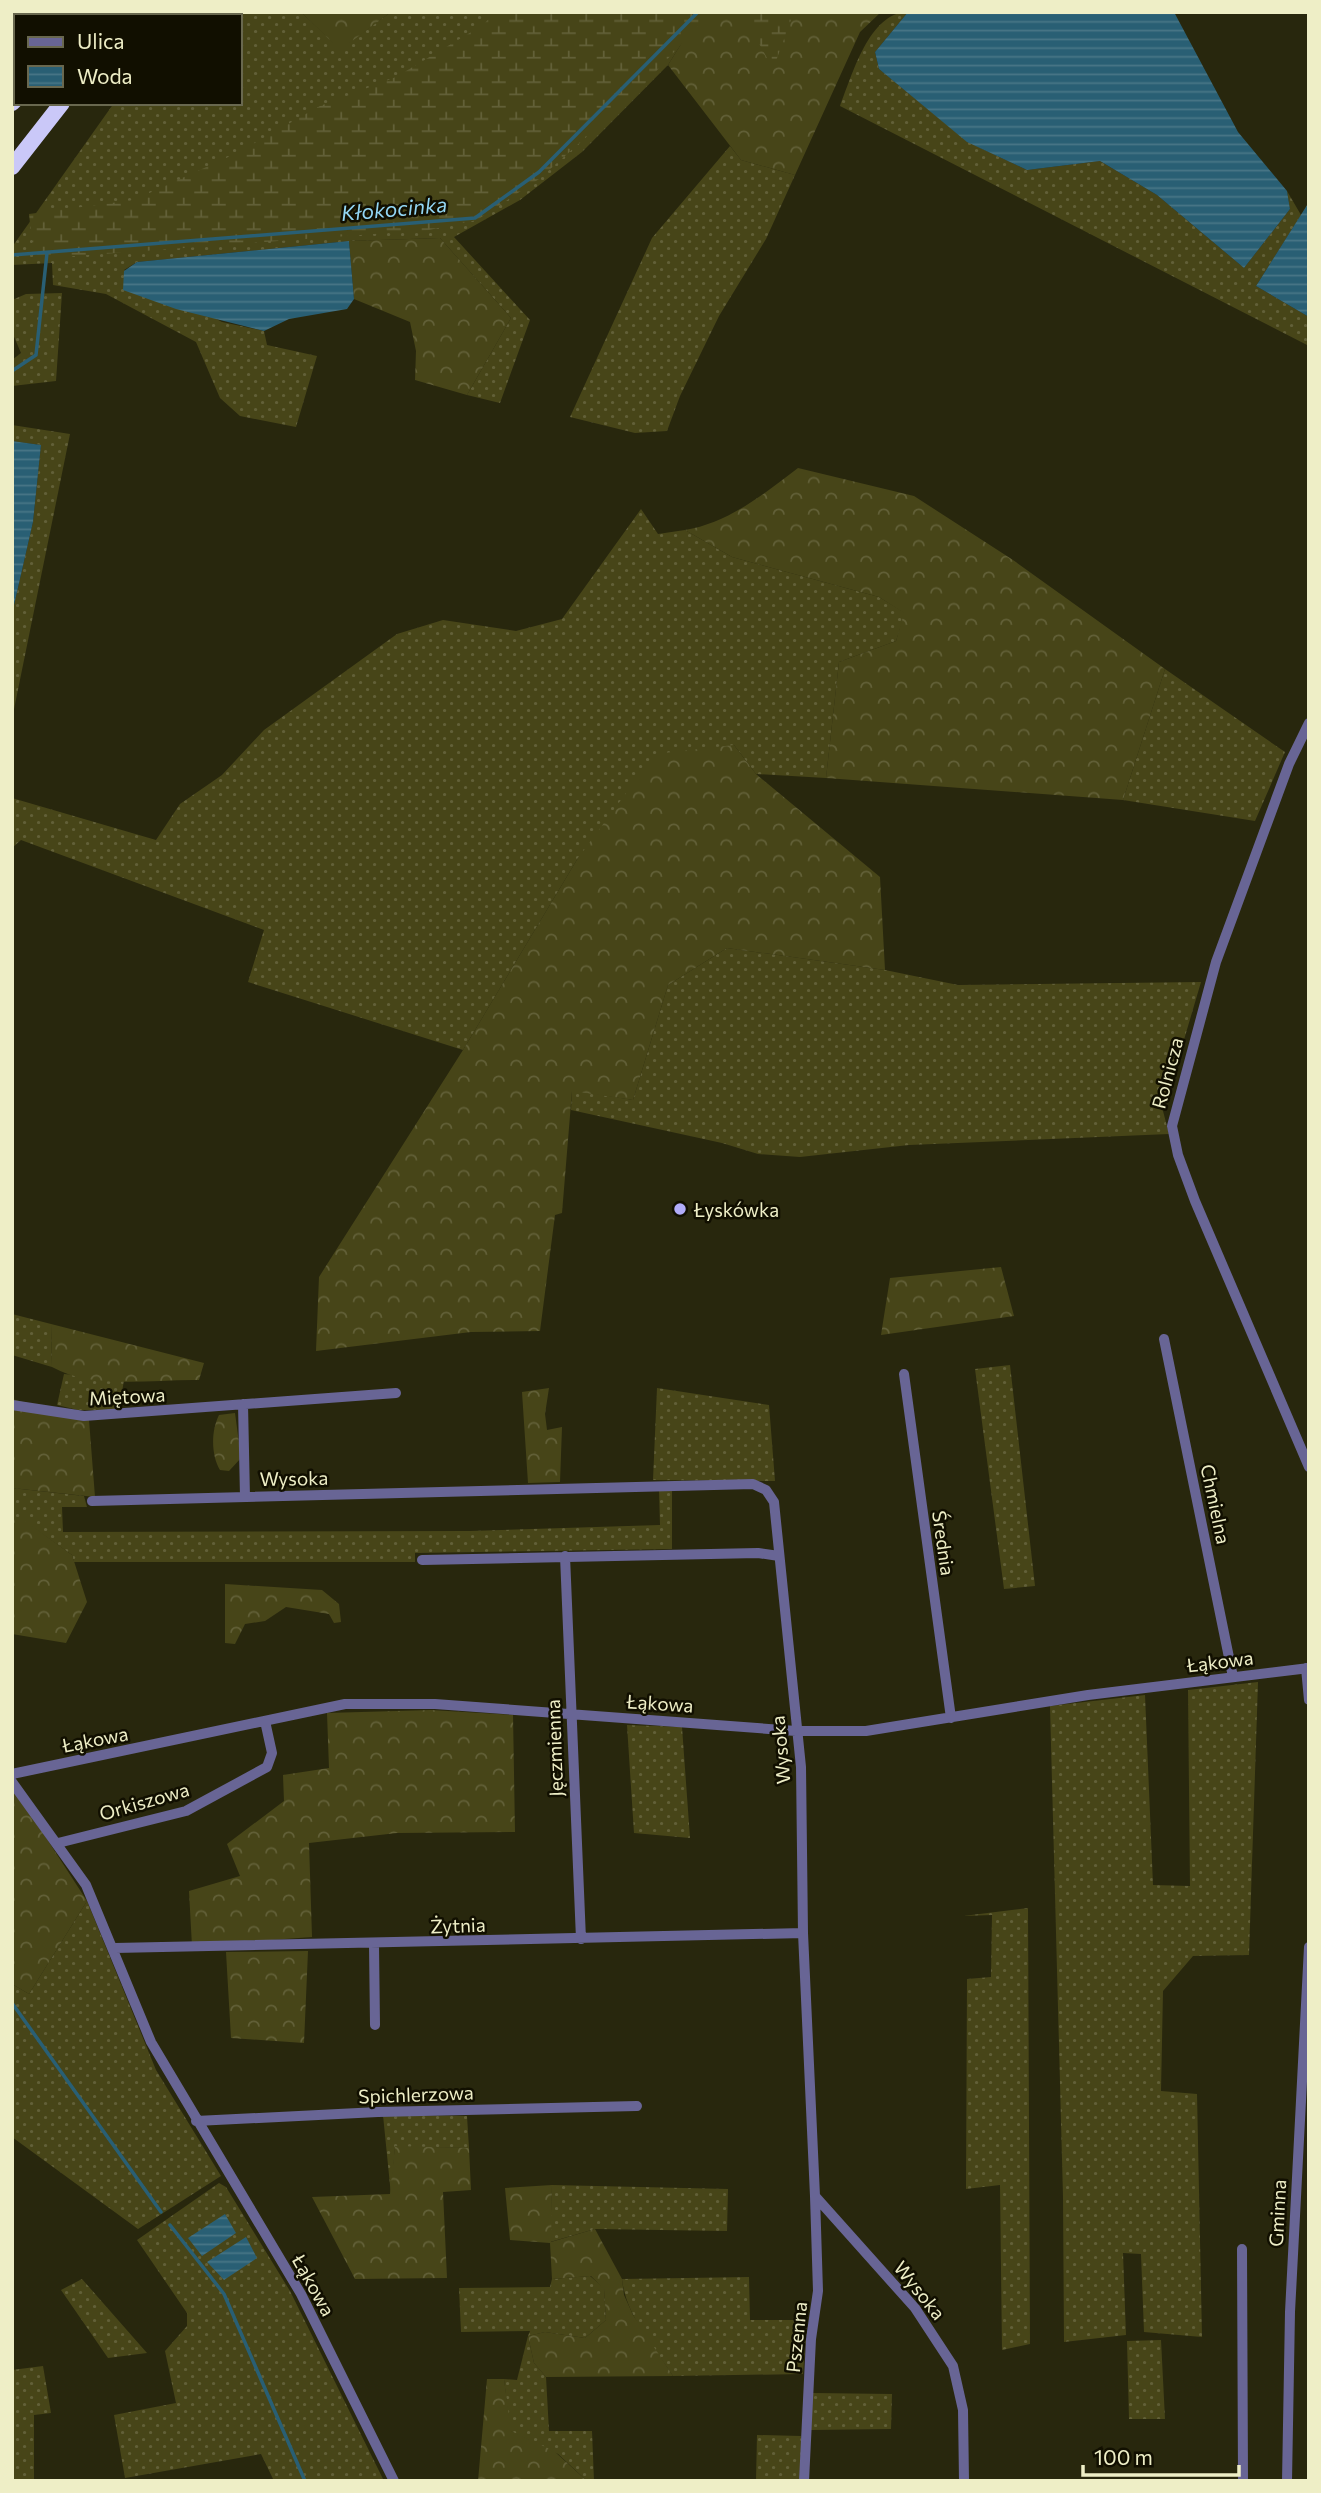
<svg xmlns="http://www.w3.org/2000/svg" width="1321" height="2493" viewBox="0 0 1321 2493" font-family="Commissioner,sans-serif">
<defs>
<pattern id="grass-dots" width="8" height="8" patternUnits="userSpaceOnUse" patternTransform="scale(1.75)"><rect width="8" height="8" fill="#474518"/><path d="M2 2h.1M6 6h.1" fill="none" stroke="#626038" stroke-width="1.8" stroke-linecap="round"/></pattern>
<pattern id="forest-crowns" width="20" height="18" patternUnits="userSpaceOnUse" patternTransform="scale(1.75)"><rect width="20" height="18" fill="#474518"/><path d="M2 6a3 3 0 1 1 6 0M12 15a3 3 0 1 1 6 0" fill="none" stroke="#626038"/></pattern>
<pattern id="wetland-marsh" width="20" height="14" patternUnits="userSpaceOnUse" patternTransform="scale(1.75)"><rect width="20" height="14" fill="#474518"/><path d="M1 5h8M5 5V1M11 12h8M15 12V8" fill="none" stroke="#626038"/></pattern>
<pattern id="water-rules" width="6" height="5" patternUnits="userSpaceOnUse" patternTransform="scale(1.75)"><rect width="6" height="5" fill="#295f74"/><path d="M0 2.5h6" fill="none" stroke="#487686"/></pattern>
</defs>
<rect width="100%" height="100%" fill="#28270d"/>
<path fill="url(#grass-dots)" d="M179 12H301L340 49 391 12H701L668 65 582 152 520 200 454 237 530 320 500 403 467 395 511 318 440 238 349 241 137 262 124 270 222 322 264 331 267 345 317 356 296 427 240 416 220 398 196 342 106 294 53 285 52 263 12 265V247L114 103H240V16H176Z
M908 12 875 52 879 69 968 142 1027 170 1100 161 1157 195 1244 268 1290 209 1287 191 1301 215 1256 286 1309 317V346L840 106C852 76 869 12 908 12Z
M730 146 741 160 795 175 766 239 719 316 680 396 667 431 635 433 570 417 652 238Z
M62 293 56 381 12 386V360L21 353 12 332V300L26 294Z
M12 425 70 434 12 719V614L33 522 41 445 12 441Z
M641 509 658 534 685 530 732 557 879 597 905 613 896 641 839 662 826 778 756 774 734 745 578 858 463 1050 248 982 264 930 21 840 12 848V798L156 840 180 804 222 775 264 730 397 634 443 620 516 631 562 619Z
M1165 669 1285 752 1255 821 1123 800Z
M727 948 885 970 958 985 1201 982 1163 1111 1169 1134 909 1145 800 1157 758 1154 722 1143 571 1110 572 1090 633 1100 668 985Z
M12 1314 51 1324 52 1367 12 1355Z
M1010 1365 1035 1586 1004 1589 975 1369Z
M64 1374 124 1380 119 1410H78L57 1405Z
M657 1388 769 1405 775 1481 653 1480Z
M12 1488 84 1496 87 1507H62L63 1532 470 1531 660 1525 659 1490H672V1549L415 1553V1562H74L72 1555 20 1518H12Z
M1258 1682 1249 1955 1193 1956 1163 1991 1161 2091 1197 2094 1202 2337 1144 2332 1141 2254 1123 2253 1126 2335 1064 2342 1063 2196 1050 1706 1145 1695 1153 1885 1190 1886 1188 1690Z
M627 1725 682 1727 690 1838 634 1833Z
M87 1901 156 2070 221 2176 138 2229 12 2137V1984L29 1994Z
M1028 1908 1030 2344 1002 2350 1000 2185 966 2189 967 1979 991 1977 992 1915 963 1916Z
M383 2115 467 2116 469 2148 395 2147 391 2195Z
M219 2183 226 2187 290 2291 384 2481H274L261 2454 125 2478 114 2415 176 2403 165 2351 187 2326V2313L137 2240Z
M552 2185 728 2189 727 2231 595 2229 550 2242Z
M590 2276 604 2288 606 2320 585 2338 545 2332 528 2336 534 2363 546 2377 549 2431H592L594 2481H587L558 2454 510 2431 504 2379 517 2380 528 2336 530 2331 461 2332 459 2288 550 2287 552 2279Z
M749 2277 750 2320H807L803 2374 673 2376C654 2346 626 2316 622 2279Z
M82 2279 147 2353 108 2358 61 2290Z
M1161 2340 1165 2419H1129L1127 2341Z
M43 2366 51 2413 34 2415V2481H12V2370Z
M812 2393 892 2394 891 2429 811 2430Z
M757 2435 801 2436V2481H756Z"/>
<path fill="url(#forest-crowns)" d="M301 12H391L340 50Z
M701 12H881L860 32 795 175 741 160 668 65Z
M440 238 511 318 467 395 415 380 416 351 410 322 354 299 349 241Z
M798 468 914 496 1013 560 1165 669 1123 800 826 778 839 662 896 641 904 613 879 597 732 557 685 530C728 523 764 494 798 468Z
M734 745 756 774 880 877 885 970 727 948 668 985 633 1100 572 1091 562 1213 555 1215 540 1331 471 1332 316 1351 319 1277 463 1050 578 858 655 754Z
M1001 1267 1014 1316 881 1335 890 1278Z
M51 1324 204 1363 199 1380C153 1379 93 1390 52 1367Z
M549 1388 545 1414 547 1430 562 1427 560 1482 528 1483 522 1392Z
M12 1399 89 1420 95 1497 12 1488Z
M235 1413 241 1458 229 1471 220 1470C211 1455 211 1431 219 1415Z
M20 1517 72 1555 87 1602 66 1643 12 1634V1518Z
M225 1584 322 1590 339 1604 341 1622 334 1623 329 1614 286 1607 265 1621 245 1624 235 1644 225 1643Z
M431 1710 513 1715 515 1832 397 1833 309 1843 312 1937 192 1946 189 1891 240 1876 227 1844 284 1801 283 1775 329 1768 327 1713Z
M12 1785 87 1901 29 1994 12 1984Z
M308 1951 304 2043 231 2038 226 1952Z
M395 2146 469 2148 471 2190 443 2192 447 2278 355 2279 312 2197 390 2194Z
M552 2185 551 2242 595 2229 622 2279 624 2295 633 2315 673 2376 546 2377 534 2363 528 2336 545 2332 585 2338 606 2320 604 2289 591 2276 552 2279 550 2243 510 2240 505 2188Z
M487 2379H504L511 2431 554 2451 587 2481H478Z"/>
<path fill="url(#wetland-marsh)" d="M495 12H711L638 91 539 179 477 220 429 230 34 259 29 214 134 200 237 153 320 106 396 77 483 25Z
M742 12H794L773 69Z"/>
<path fill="url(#water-rules)" d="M908 12H1174L1238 132 1287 191 1290 209 1244 268 1157 195 1100 161 1027 170 967 142 879 69 875 52Z
M1309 202V317L1256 286Z
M349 241 354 299 347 309 289 319 264 331 176 309 123 290 124 271 137 262Z
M12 441 41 445 33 522 12 614Z
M225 2214 236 2233 202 2256 188 2238Z
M246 2237 257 2258 224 2280 207 2262Z"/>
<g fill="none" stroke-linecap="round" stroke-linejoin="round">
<path stroke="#295f74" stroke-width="3.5" d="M12 255 475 218 539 172 698 12
M12 371 36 355 47 253
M12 2003 161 2212
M170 2225 224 2294 305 2481"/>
<path stroke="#686595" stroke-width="10" d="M1309 723 1289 764 1216 962 1172 1126 1178 1155 1195 1201 1309 1467
M1164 1339 1233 1677
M904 1374 951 1718
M243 1404 245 1497
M12 1405 84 1416 396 1393
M92 1501 753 1484 766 1490 774 1502 801 1767 803 1933 815 2196 915 2308 953 2366 963 2410 964 2481
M565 1556 581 1939
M422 1560 758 1553 779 1556
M1306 1668 1309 1700
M12 1774 345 1704H435L796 1731H866L1088 1695 1309 1668
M12 1782 86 1885 151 2042 301 2294 394 2481
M58 1843 186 1811 267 1767 272 1753 265 1721
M374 1945 375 2025
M115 1948 803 1933
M196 2121 378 2112 637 2106
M1242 2249 1243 2481
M804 2481 811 2339 818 2291 815 2196
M1287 2481 1290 2312 1309 1947"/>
<path stroke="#cac8f8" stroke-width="16" d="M76 16 79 12
M124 16 127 12
M12 103 16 99
M12 167 62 103"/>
</g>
<circle fill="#b2adf9" stroke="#110f00" stroke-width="2.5" cx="680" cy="1209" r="7"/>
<g text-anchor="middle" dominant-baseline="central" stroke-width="5" stroke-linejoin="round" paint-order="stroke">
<g font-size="19" fill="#eeeec6" stroke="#110f00">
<text transform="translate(1167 1073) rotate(-75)">Rolnicza</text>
<text transform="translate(127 1396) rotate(-3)">Miętowa</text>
<text transform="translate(294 1478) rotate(-1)">Wysoka</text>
<text transform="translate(1216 1504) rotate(78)">Chmielna</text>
<text transform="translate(944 1543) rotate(82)">Średnia</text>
<text transform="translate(1220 1661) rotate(-7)">Łąkowa</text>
<text transform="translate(660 1703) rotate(4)">Łąkowa</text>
<text transform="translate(95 1739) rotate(-11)">Łąkowa</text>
<text transform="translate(554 1748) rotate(-92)">Jęczmienna</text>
<text transform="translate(780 1750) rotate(-95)">Wysoka</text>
<text transform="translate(144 1801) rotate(-16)">Orkiszowa</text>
<text transform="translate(458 1925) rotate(-2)">Żytnia</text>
<text transform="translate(416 2094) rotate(-2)">Spichlerzowa</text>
<text transform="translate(1277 2213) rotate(-87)">Gminna</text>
<text transform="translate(314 2285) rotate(61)">Łąkowa</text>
<text transform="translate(920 2290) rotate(51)">Wysoka</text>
<text transform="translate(796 2337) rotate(-84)">Pszenna</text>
</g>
<g font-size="19" fill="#eeeec6" stroke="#110f00" text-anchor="start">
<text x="694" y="1209">Łyskówka</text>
</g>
<g font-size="21" font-style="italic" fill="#93d6f3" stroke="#110f00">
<text transform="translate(394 208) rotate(-5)">Kłokocinka</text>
</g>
</g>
<rect width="1321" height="2493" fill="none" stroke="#eeeec6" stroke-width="28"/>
<rect x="14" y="14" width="228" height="91" fill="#110f00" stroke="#69684f" stroke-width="2"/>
<rect x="28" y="37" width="35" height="10" fill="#686595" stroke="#69684f" stroke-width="2"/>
<text x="77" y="49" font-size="21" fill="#eeeec6">Ulica</text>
<rect x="28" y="66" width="35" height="21" fill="url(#water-rules)" stroke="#69684f" stroke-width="2"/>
<text x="77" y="84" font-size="21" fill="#eeeec6">Woda</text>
<path d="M1083 2465v10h156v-10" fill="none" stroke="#eeeec6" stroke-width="3.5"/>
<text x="1094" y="2465" font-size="21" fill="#eeeec6" stroke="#110f00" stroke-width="5" paint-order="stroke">100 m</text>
</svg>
